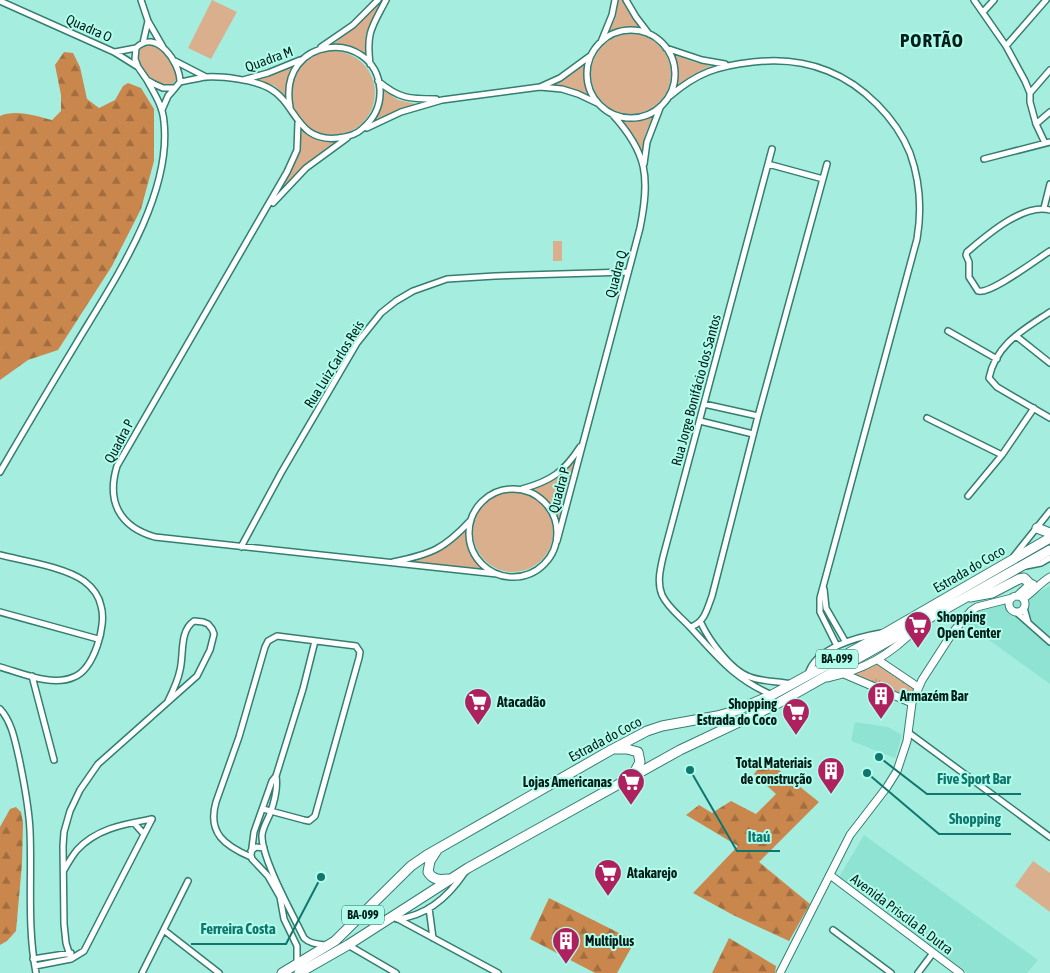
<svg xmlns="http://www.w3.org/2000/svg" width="1050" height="973" viewBox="0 0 1050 973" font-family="'Asap Condensed',sans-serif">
<defs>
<pattern id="forest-firs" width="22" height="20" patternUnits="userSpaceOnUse" patternTransform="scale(1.25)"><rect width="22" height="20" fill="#ca874d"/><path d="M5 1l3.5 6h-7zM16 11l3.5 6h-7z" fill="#a26e3f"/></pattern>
<pattern id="park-tufts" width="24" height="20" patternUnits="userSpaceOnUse" patternTransform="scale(1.25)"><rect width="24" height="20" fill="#daaf8d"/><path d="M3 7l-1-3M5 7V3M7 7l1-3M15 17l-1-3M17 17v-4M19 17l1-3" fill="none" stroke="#b99679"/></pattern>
</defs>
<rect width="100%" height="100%" fill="#a5eedf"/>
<path fill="#8fe3d3" d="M1050 586V684L964 622 978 609 1039 592Z
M855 722 888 727 902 735 895 758 851 741Z
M864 835 1038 960 1027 973H967L839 877Z"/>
<path fill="#daaf8d" d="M212 0 237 12 211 59 188 48Z
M383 0 366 33 365 56 350 48 333 44 360 23Z
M619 0H623L631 15 641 28H623L608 33 615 19Z
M591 74a40 40 0 1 1 80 0a40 40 0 1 1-80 0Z
M150 45C165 49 176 63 177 78L172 85C154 88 132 64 141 47Z
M291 93a42 42 0 1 1 84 0a42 42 0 1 1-84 0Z
M673 54 694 62 711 66 692 75 677 86 678 67Z
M585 63 584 80 589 96 573 89 551 85 570 75Z
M294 65 287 81 286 97 275 86 256 80Z
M382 89 398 100 416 104 374 120 380 106Z
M653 116 645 135 641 154 634 139 622 121H639Z
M302 129 318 139 336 142 308 163 280 192 299 154Z
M553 241H562V261H553Z
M574 462 558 521C554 506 545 496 531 490L553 481Z
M473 532a40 40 0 1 1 80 0a40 40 0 1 1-80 0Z
M467 528C466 545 473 559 486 570L411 563C432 555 453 545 467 528Z
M1033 861 1050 873V912L1015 886Z"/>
<path fill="url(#forest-firs)" d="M64 52 73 53 80 67 87 99 99 108 115 100 123 86 128 83 141 88 154 109V161L141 209 112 266 58 350 28 360 0 380V116C16 109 36 116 52 120L61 111V95L55 65Z
M765 759 819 802 759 862 810 904 789 941 733 915 693 893 738 846 686 815 699 805 712 813 731 801 756 814 776 794 754 774Z
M16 807 21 812 23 823 22 864 16 931 7 941 0 945V827L10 809Z
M549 898 635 941 617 973H595L530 939Z
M729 938 776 966 775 973H712Z"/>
<path fill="url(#park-tufts)" d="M878 664 915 688 910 700 855 677V673Z"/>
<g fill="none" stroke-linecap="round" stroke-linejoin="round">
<defs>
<path id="street" d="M141 0 148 21 163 47
M626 0 636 17 649 34
M974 0 1006 46 1025 81 1030 93V102L1036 124 1045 143
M0 1 114 52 138 67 147 80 154 84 163 88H175L180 82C180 62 156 28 136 48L135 59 138 67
M983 12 994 0
M587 74a44 44 0 1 1 88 0a44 44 0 1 1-88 0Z
M601 42 612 15 615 0
M143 43 148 21
M1006 46 1046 0
M321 47 353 25 378 0
M666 48 702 60 725 64
M115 52 136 48
M175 61 206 77
M370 64C366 32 372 27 386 0
M243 80 268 73 300 60
M378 81C399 99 410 99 436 99
M180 82C188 81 197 78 206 77 222 76 255 80 269 88 297 103 296 143 338 138 347 137 356 135 362 129 374 119 381 105 380 89 375 28 277 34 290 107
M540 87 560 78 590 56
M1030 93 1050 70
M670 96C697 73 717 66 753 62 778 59 804 61 828 71 863 85 896 118 910 153 920 181 922 210 917 239L820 598V612L837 646
M162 110 168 96 175 88
M298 122 297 150 287 172 117 466C106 502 120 527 155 537L497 574
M1036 124 1050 112
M367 128 401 112 442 100 540 87 562 89 578 94 597 103
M772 149 663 557C660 570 657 583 662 595 668 608 681 617 690 627 718 657 733 678 772 695
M984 159 1050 142
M644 164 647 142 660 108
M768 164 823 179
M273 203 306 168 347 138
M1044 208 1050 184
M1050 210C1023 203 986 236 967 252L966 255 969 262V277L978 291C990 295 1037 259 1050 251
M1050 312C1023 330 996 344 989 378L997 387 1050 418
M948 331 997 359
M1016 336 1050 363
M704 404 758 416
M927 418 1002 455
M700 421 753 434
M0 472C25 429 50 387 76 344 113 282 172 197 164 122 163 106 154 93 147 80
M522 489C551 481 564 472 580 447
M469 533a44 44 0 1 1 88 0a44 44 0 1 1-88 0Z
M968 496 1002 455 1034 408
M557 541 640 228C650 178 648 153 612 114
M241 547 281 473 357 343 381 313 396 301 413 291 447 279 495 276 628 272
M0 555C24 561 65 567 84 581 92 587 99 596 101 606 107 625 94 669 74 677 52 687 22 673 0 667
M1014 556 1050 511
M393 562C432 554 444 549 471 520
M1026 566 1041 563 1050 558
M824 589 826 608 845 641
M1024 608 1028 622
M0 612 98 639
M1016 612 1050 642
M701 623C709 640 731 671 750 677 763 682 778 681 792 684
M691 627C705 622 707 609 712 596L758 416 827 164
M808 675C814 648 858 637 881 633
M32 676 54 760
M0 709C12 722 15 741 19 758 24 782 29 807 30 831 32 878 27 926 36 973
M909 733 1050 837
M276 776C278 788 274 803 270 814 267 821 263 827 262 835 261 858 293 915 304 938 310 944 318 944 326 945
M134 823 144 834
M251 851 256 847 264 848
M251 857C225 846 207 833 216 802L239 737 265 647 268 641 277 636 356 646 360 652 359 658 315 816 309 821 304 820 263 809
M64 870C68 863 72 856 77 850 97 828 125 824 152 819
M429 908 433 938
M397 919C427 916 449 896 465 872
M398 919 498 973
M833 930 891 973
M165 931 219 973
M348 945 396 973
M33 959 71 953
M71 959 66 943 64 924 63 846 64 832 70 811 80 790 98 764 197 676 210 650 214 634 212 629 208 624 203 622 194 621C179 631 184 655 180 670 178 681 173 691 168 701
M297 964V946L284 919 280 897 268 876 252 859 251 855 254 832 272 781 276 776 303 689 315 641
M35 966 71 959 84 951 152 819
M142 973 188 881
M918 973 933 953"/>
<path id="secondary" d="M1017 596 1030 584H1033
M1009 604a8 8 0 1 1 16 0a8 8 0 1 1-16 0Z
M1023 599C1033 592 1040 583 1050 577
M878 660 918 687
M844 674 912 703
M827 678C863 670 891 655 916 628
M830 875 960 973
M780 973 850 835 887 787 897 771 907 741 912 703 922 680 953 632 971 611 977 607 1012 598"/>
<path id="highway" d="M1037 528 1050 533
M970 597 992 593 1019 579 1024 578 1030 584
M616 749H627L638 752 640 762 633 775
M437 850 430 861 428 872C433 880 439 880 448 879
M282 973 335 941 411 866 427 855 611 750 647 731 662 726 717 716 735 711 772 695 889 631 1050 538
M299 973 348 945 468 868 680 750 773 706 1050 550"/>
</defs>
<use href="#street" stroke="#347d71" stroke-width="8"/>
<use href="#secondary" stroke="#347d71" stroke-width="9"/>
<use href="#highway" stroke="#347d71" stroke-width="11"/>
<use href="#street" stroke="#fff" stroke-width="5"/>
<use href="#secondary" stroke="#fff" stroke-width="7"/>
<use href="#highway" stroke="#fff" stroke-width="9"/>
</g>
<defs>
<symbol id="supermarket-pin" viewBox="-11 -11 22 30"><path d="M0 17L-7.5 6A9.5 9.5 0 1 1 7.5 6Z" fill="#ae215f" stroke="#b2fcec"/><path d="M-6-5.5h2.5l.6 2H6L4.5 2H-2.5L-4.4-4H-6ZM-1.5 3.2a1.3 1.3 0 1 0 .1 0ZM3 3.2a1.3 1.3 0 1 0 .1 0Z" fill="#fff"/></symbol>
<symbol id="building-pin" viewBox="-11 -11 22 30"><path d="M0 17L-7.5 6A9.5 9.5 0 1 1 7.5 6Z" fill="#ae215f" stroke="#b2fcec"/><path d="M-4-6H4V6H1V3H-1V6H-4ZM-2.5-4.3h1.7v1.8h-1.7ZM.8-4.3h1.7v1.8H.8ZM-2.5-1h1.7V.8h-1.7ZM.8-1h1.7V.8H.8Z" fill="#fff"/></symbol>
</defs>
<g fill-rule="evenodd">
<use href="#supermarket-pin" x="902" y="609" width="32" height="43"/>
<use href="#building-pin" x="865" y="680" width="32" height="43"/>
<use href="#supermarket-pin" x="462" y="686" width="32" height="43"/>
<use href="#supermarket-pin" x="780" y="696" width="32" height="43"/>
<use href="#building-pin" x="815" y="755" width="32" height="43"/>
<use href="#supermarket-pin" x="615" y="766" width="32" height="43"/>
<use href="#supermarket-pin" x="592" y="857" width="32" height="43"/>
<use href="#building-pin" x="550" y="925" width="32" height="43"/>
</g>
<g text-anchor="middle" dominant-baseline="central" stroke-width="4" stroke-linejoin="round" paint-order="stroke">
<g fill="#b2fcec" stroke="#356158" stroke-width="1">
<rect x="816" y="649.5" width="42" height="19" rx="4"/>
<rect x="342" y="905.5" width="42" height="19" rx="4"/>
</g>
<g font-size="12" font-weight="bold" fill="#001e19">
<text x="837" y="659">BA-099</text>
<text x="363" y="915">BA-099</text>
</g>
<g font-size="14" fill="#001e19" stroke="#b2fcec">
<text transform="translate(89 28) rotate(24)">Quadra O</text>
<text transform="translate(269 59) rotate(-20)">Quadra M</text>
<text transform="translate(616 274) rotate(-75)">Quadra Q</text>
<text transform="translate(334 364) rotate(-58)">Rua Luiz Carlos Reis</text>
<text transform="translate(696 390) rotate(-75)">Rua Jorge Bonifácio dos Santos</text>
<text transform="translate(119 441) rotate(-62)">Quadra P</text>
<text transform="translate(559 490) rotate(-75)">Quadra P</text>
<text transform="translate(969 569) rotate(-30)">Estrada do Coco</text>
<text transform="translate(605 739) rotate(-28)">Estrada do Coco</text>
<text transform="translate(902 914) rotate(37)">Avenida Priscila B. Dutra</text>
</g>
<g font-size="14" font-weight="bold" fill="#001e19" stroke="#b2fcec" text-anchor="start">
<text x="937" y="617">Shopping<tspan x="937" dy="16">Open Center</tspan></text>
<text x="900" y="696">Armazém Bar</text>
<text x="497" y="702">Atacadão</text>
<text x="777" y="704" text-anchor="end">Shopping<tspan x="777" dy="16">Estrada do Coco</tspan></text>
<text x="812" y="763" text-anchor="end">Total Materiais<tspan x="812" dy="16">de construção</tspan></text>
<text x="612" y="782" text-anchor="end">Lojas Americanas</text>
<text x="627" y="873">Atakarejo</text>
<text x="585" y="941">Multiplus</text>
</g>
<g font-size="19" font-weight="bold" letter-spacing="1" fill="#001e19" stroke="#b2fcec">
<text x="932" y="40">PORTÃO</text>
</g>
</g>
<path fill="none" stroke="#0f766e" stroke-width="2" d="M879 757L927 794H1021M867 773L939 834H1011M690 770L737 851H780M321 877L286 944H191"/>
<g fill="#0f766e" stroke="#b2fcec" stroke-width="2">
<circle cx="879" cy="757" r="5"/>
<circle cx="867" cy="773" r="5"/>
<circle cx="690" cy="770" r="5"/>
<circle cx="321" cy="877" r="5"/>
</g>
<g font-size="15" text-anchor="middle" font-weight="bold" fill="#0f766e" stroke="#b2fcec" stroke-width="4" stroke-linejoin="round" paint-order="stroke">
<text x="974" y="784">Five Sport Bar</text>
<text x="975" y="824">Shopping</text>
<text x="759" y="842">Itaú</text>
<text x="238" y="934">Ferreira Costa</text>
</g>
</svg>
